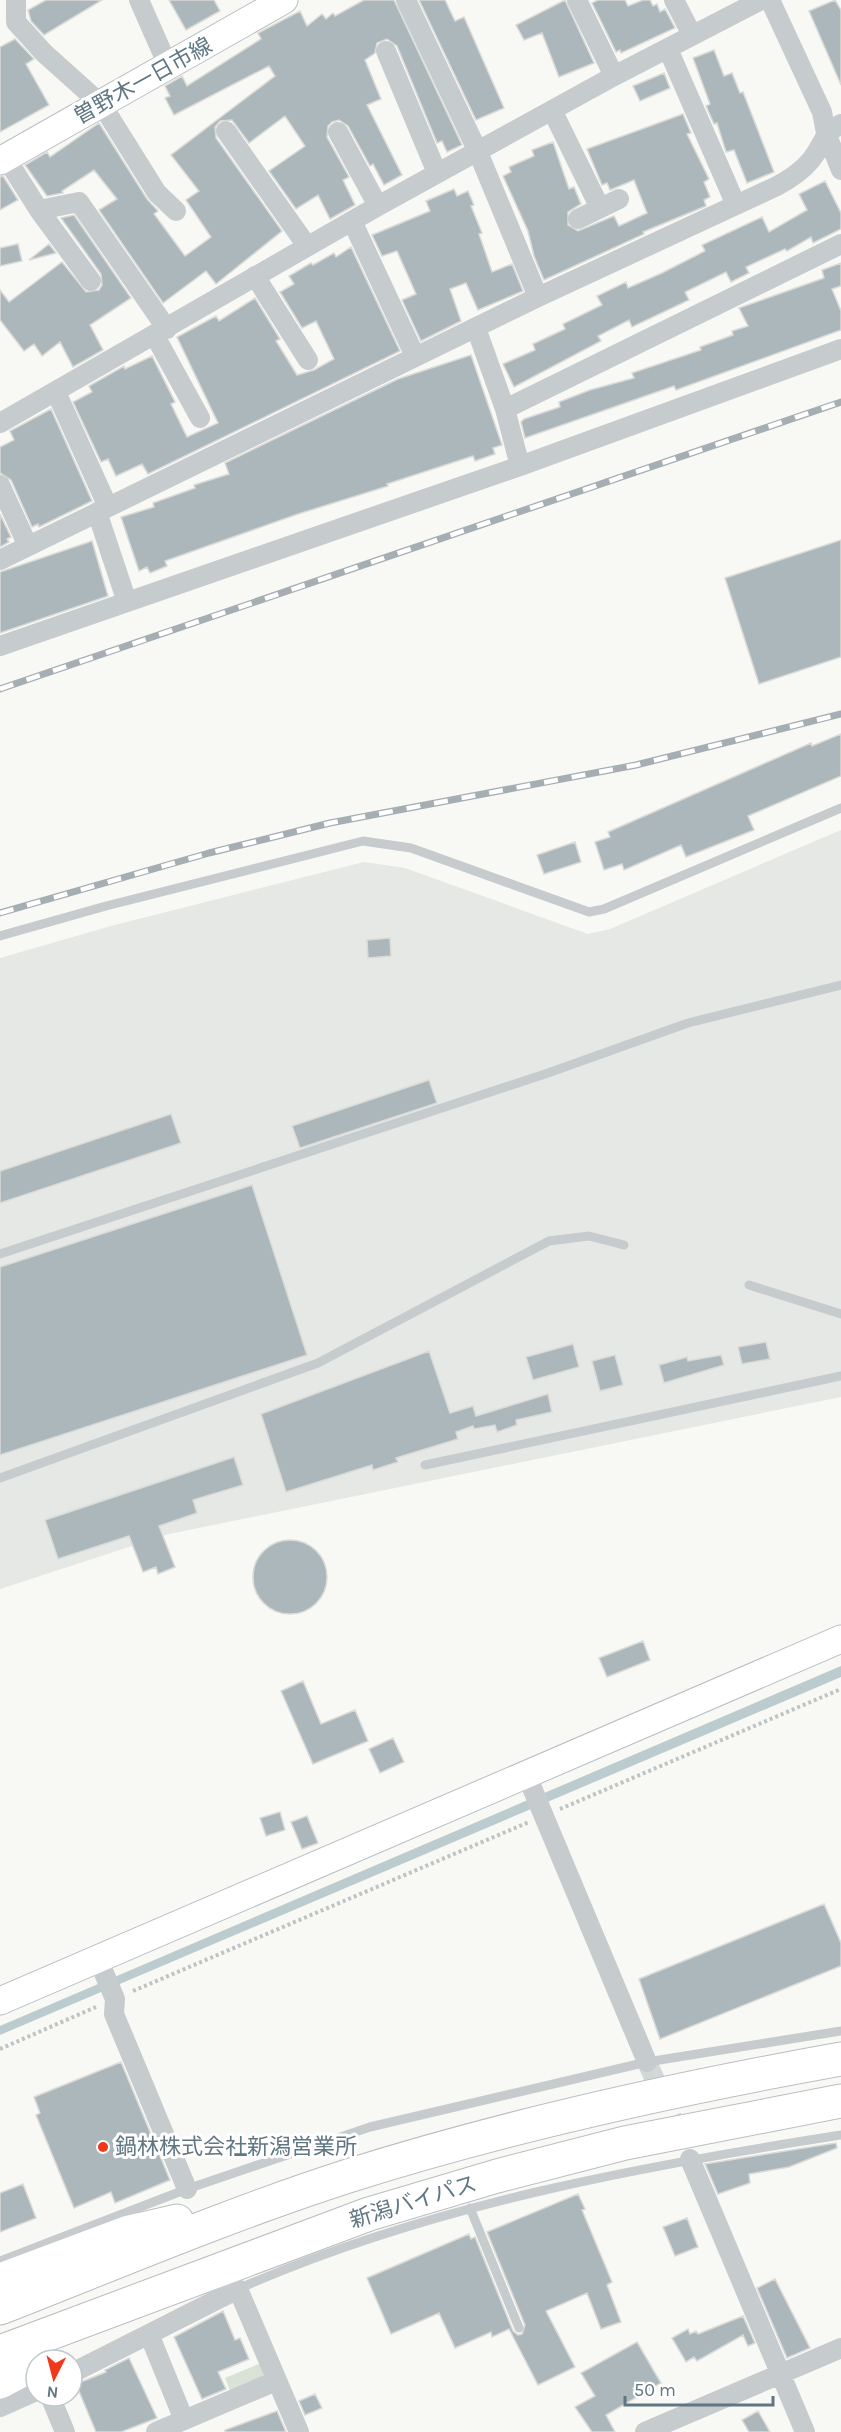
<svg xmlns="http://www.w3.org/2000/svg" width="841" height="2432" viewBox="0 0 841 2432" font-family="Karla,'Noto Sans JP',sans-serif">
<rect width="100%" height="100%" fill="#f8f8f5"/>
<path fill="#e6e8e6" d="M841 830V1397L169 1534 0 1589V958L111 926 364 862 405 868 588 934 610 929Z"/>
<path fill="#dae1d6" d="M266 2361 273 2379 232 2396 225 2378Z"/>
<path fill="#bccbce" d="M841 1666V1677L0 2035V2026Z"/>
<path fill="#abb7bb" stroke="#dadad7" stroke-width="1.5" d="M46 0H102L44 35 31 21 28 10Z
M169 0H214L220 11 186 30Z
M364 0H394L462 145 447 152 442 141 437 143 397 46 387 39 377 43 375 53 365 60 381 99 367 105 402 175 384 185 373 164 370 166 348 126 339 120 332 122 328 126 327 137 349 177 343 180 355 205 346 210 330 219 318 195 296 209 269 171 305 146 285 116 249 143 232 120 220 121 215 127 216 138 282 231 216 284 206 271 163 303 99 210 117 199 94 170 62 191 63 193 47 196 25 165 47 152 50 157 99 123 147 199 158 211 154 214 185 256 211 237 186 200 199 191 171 155 275 76 269 66 174 115 165 98 170 96 165 86 182 76 187 86 261 39 258 33 300 11 307 26 322 14 326 19 333 13 335 16Z
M419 0H445L455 21 464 17 504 108 476 120Z
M565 0 594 63 559 77 542 33 524 40 516 25Z
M598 0H625L628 6 643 0H650L653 6 657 4 660 12 665 9 675 28 621 53 620 50 616 52 592 3Z
M835 0 841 10V85L809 11Z
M15 39 34 59 26 64 49 105 0 132V47Z
M714 50 724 76 732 73 740 93 743 92 774 172 747 183 734 150 726 152 717 123 714 124 706 106 710 104 693 58Z
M664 73 670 88 640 101 633 86Z
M683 114 691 133 687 134 709 179 704 182 710 197 704 200 706 206 643 232 644 234 544 280 534 256 528 231 503 176 511 172 509 167 534 156 532 150 553 142 569 189 574 187 581 204 568 212V225L578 231 614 216 619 226 647 213 634 180 610 190 607 183 602 185 587 149Z
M3 176 18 200 0 210V177Z
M825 181 841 213V229L813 243 811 237 787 251 785 249 746 267 749 273 731 282 726 272 685 292 689 300 632 327 629 320 598 336 601 341 514 387 503 364 535 350 533 344 565 329 563 324 602 305 597 296 626 282 628 288 662 273 705 251 702 245 762 217 769 232 807 210 799 194Z
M454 189 457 196 468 191 474 205 471 206 482 233 479 234 492 272 512 264 523 291 478 310 466 283 450 289 461 321 421 341 402 300 416 294 397 251 382 256 372 235 430 211 426 201Z
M74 215 131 298 90 325 103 350 73 367 60 342 42 356 34 344 24 351 0 320V290L9 302 62 262 86 292 99 290 102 285 101 274 61 218Z
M18 244 22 261 0 266V248Z
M49 244 56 253 29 260Z
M351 247 400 351 148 474 142 464 116 476 108 459 101 462 73 402 92 392 89 386 124 366 125 369 152 356 175 402 171 404 187 437 218 423 177 337 216 316 219 321 255 298 280 339 276 341 297 375 314 370 334 359 316 321 302 328 280 292 294 284 289 276 311 263 313 265 334 253 336 257Z
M841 263V286L832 289 841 311V330L676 390 674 386 525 438 521 422 524 419 560 407 559 402 590 390 634 378 632 373 701 350 700 347 733 335 732 331 748 326 739 308 824 278 822 270Z
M471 355 502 445 493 448 495 454 475 461 473 456 387 484 388 486 298 514 165 561 167 566 150 573 147 567 139 571 121 517 154 507 153 503 195 488 194 485 229 474 225 463 398 379Z
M51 409 92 501 39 527 38 524 32 527 11 480 0 473V447L14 440 10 431Z
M0 514 11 537 7 539 9 542 0 547Z
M841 540V657L759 684 725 578Z
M92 541 108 596 0 633V572Z
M841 734V776L748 816 754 830 686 857 681 845 624 870 622 864 604 870 595 842 610 837 608 832 811 743 812 746Z
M575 842 581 862 544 874 537 855Z
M390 938 391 956 368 958 367 940Z
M429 1080 437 1103 300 1148 292 1126Z
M171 1114 181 1143 0 1203V1171Z
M252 1185 307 1355 0 1455V1267Z
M766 1342 770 1359 742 1364 738 1347Z
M573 1344 579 1367 533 1380 526 1357Z
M429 1351 450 1413 473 1406 476 1416 548 1394 552 1412 516 1420 517 1425 497 1432 495 1425 474 1429 473 1426 456 1432 458 1439 396 1458 398 1462 373 1470 372 1465 286 1492 261 1414Z
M615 1355 623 1385 600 1391 592 1361Z
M721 1355 724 1365 664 1383 659 1365 687 1357 688 1361Z
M234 1457 243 1485 193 1500 197 1513 159 1526 175 1567 158 1574 156 1567 143 1572 129 1536 58 1559 45 1520Z
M253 1577a37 37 0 1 1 74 0a37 37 0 1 1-74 0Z
M643 1641 650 1660 607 1677 599 1658Z
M303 1681 321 1724 355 1710 368 1741 313 1764 281 1691Z
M393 1738 404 1762 380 1773 369 1749Z
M280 1812 285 1830 266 1836 260 1818Z
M307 1816 318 1843 302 1849 291 1822Z
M824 1904 841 1943V1966L660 2039 639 1979Z
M121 2062 170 2180 115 2203 111 2192 74 2208 36 2115 40 2113 34 2097Z
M836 2143 837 2148 789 2167 749 2174 750 2183 718 2194 705 2164Z
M23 2184 36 2218 0 2232V2193Z
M578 2194 585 2209 582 2210 612 2282 607 2285 621 2322 601 2329 587 2293 546 2311 575 2367 538 2385 509 2329 492 2337 491 2332 455 2348 439 2313 391 2334 367 2278 469 2234 471 2239 475 2237 513 2331 518 2335 522 2334 525 2325 487 2232Z
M687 2218 698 2247 675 2256 663 2227Z
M775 2279 810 2348 787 2358 757 2288Z
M223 2311 235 2340 240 2338 249 2359 218 2372 226 2389 202 2399 174 2337Z
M743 2316 755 2343 748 2346 743 2335 697 2361 694 2357 686 2362 672 2338 688 2329 690 2334 696 2331 698 2334Z
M637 2342 661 2383 606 2415 615 2432H592L575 2407 595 2396 581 2373Z
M129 2358 157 2418 121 2432H96L76 2384 106 2372 105 2370Z
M315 2394 322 2408 305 2415 299 2401Z
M277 2411 286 2432H225V2430Z
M758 2411 770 2432H749L742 2420Z"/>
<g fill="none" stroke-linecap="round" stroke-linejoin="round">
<path stroke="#d2d8d8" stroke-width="20" stroke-dasharray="20 10" stroke-linecap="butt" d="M647 2062 682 2140"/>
<defs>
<path id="secondary" d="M0 161 284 0
M0 2001 841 1639"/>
<path id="highway" d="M0 2280 129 2232 177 2221
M0 2308C115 2263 230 2214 348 2176 509 2125 674 2089 841 2059
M0 2352 369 2214 497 2176 625 2143 841 2101
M0 2382 36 2363"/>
</defs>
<use href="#secondary" stroke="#b7bec2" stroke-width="29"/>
<use href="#highway" stroke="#babec1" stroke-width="35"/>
<path stroke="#bfc3c4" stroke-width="4" stroke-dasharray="3 3" stroke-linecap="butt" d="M560 1809 841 1689
M133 1991 529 1822
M0 2049 96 2007"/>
<path stroke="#c6cbce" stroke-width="9" d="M0 936 106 906 363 841 411 848 589 912 604 909 841 808
M0 1254 548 1073 688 1023 841 985
M749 1285 841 1314
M425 1465 841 1376
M0 1478 318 1363 549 1241 589 1236 624 1245
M470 2208 519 2328
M0 2261 187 2189 370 2127 647 2062 841 2031
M238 2289C429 2205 636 2167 841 2135"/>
<path stroke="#c6cbce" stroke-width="20" d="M16 0V22L44 53 102 105 157 193 176 211
M139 0 169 68
M406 0 478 152 538 297
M577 0 614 76
M674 0 692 35
M770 0 822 112 826 133 841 170
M668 49 736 205
M386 51 437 173
M552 110 600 208
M226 131 307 246
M338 132 378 206
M6 158 39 210 91 281
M39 210 79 202 167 329
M578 219 619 199
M352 221 415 356
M255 276 308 360
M476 328 505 409 520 466
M155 336 200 418
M56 392 108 507
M505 409 841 244
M0 423 378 206 614 76 761 0
M0 485 28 546
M97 512 127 602
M0 560 538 297 777 186C790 179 802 171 811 160 825 143 820 136 841 124
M0 646 520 466 841 349
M527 1776 647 2062
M98 1959 115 1999 114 2014 187 2189
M690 2159 805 2432
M149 2334 184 2420
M72 2373 238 2289 299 2432
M50 2396 65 2432
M0 2407 36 2391
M156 2432 276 2381
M645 2432 841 2348"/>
<use href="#secondary" stroke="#fff" stroke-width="27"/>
<use href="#highway" stroke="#fff" stroke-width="33"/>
<defs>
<path id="rail" d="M0 689 841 402
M0 913 209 853 330 823 636 765 841 714"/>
</defs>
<use href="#rail" stroke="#a5aeb3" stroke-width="7"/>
<use href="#rail" stroke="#fff" stroke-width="4.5" stroke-dasharray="14" stroke-linecap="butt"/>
</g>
<circle fill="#f2381b" stroke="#fff" stroke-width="2" cx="103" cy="2147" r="6"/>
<g text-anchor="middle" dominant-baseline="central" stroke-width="6" stroke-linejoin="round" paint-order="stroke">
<g font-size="22" fill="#607783" stroke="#fff">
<text transform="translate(143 81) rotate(-29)">曽野木一日市線</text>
<text transform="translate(413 2202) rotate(-17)">新潟バイパス</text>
</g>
<g font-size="22" fill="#607783" stroke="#fff" text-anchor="start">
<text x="115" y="2147">鍋林株式会社新潟営業所</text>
</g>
</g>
<g transform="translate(54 2378) rotate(186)"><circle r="28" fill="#ffffff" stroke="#bfc9cd" stroke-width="1.5"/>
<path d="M0-4.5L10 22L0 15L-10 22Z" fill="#f2381b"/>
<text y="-9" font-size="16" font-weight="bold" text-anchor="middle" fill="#607783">N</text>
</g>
<path d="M625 2396v9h148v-9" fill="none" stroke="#607783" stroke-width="3"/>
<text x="634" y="2396" font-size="18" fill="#607783" stroke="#ffffff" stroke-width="4.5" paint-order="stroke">50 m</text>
</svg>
